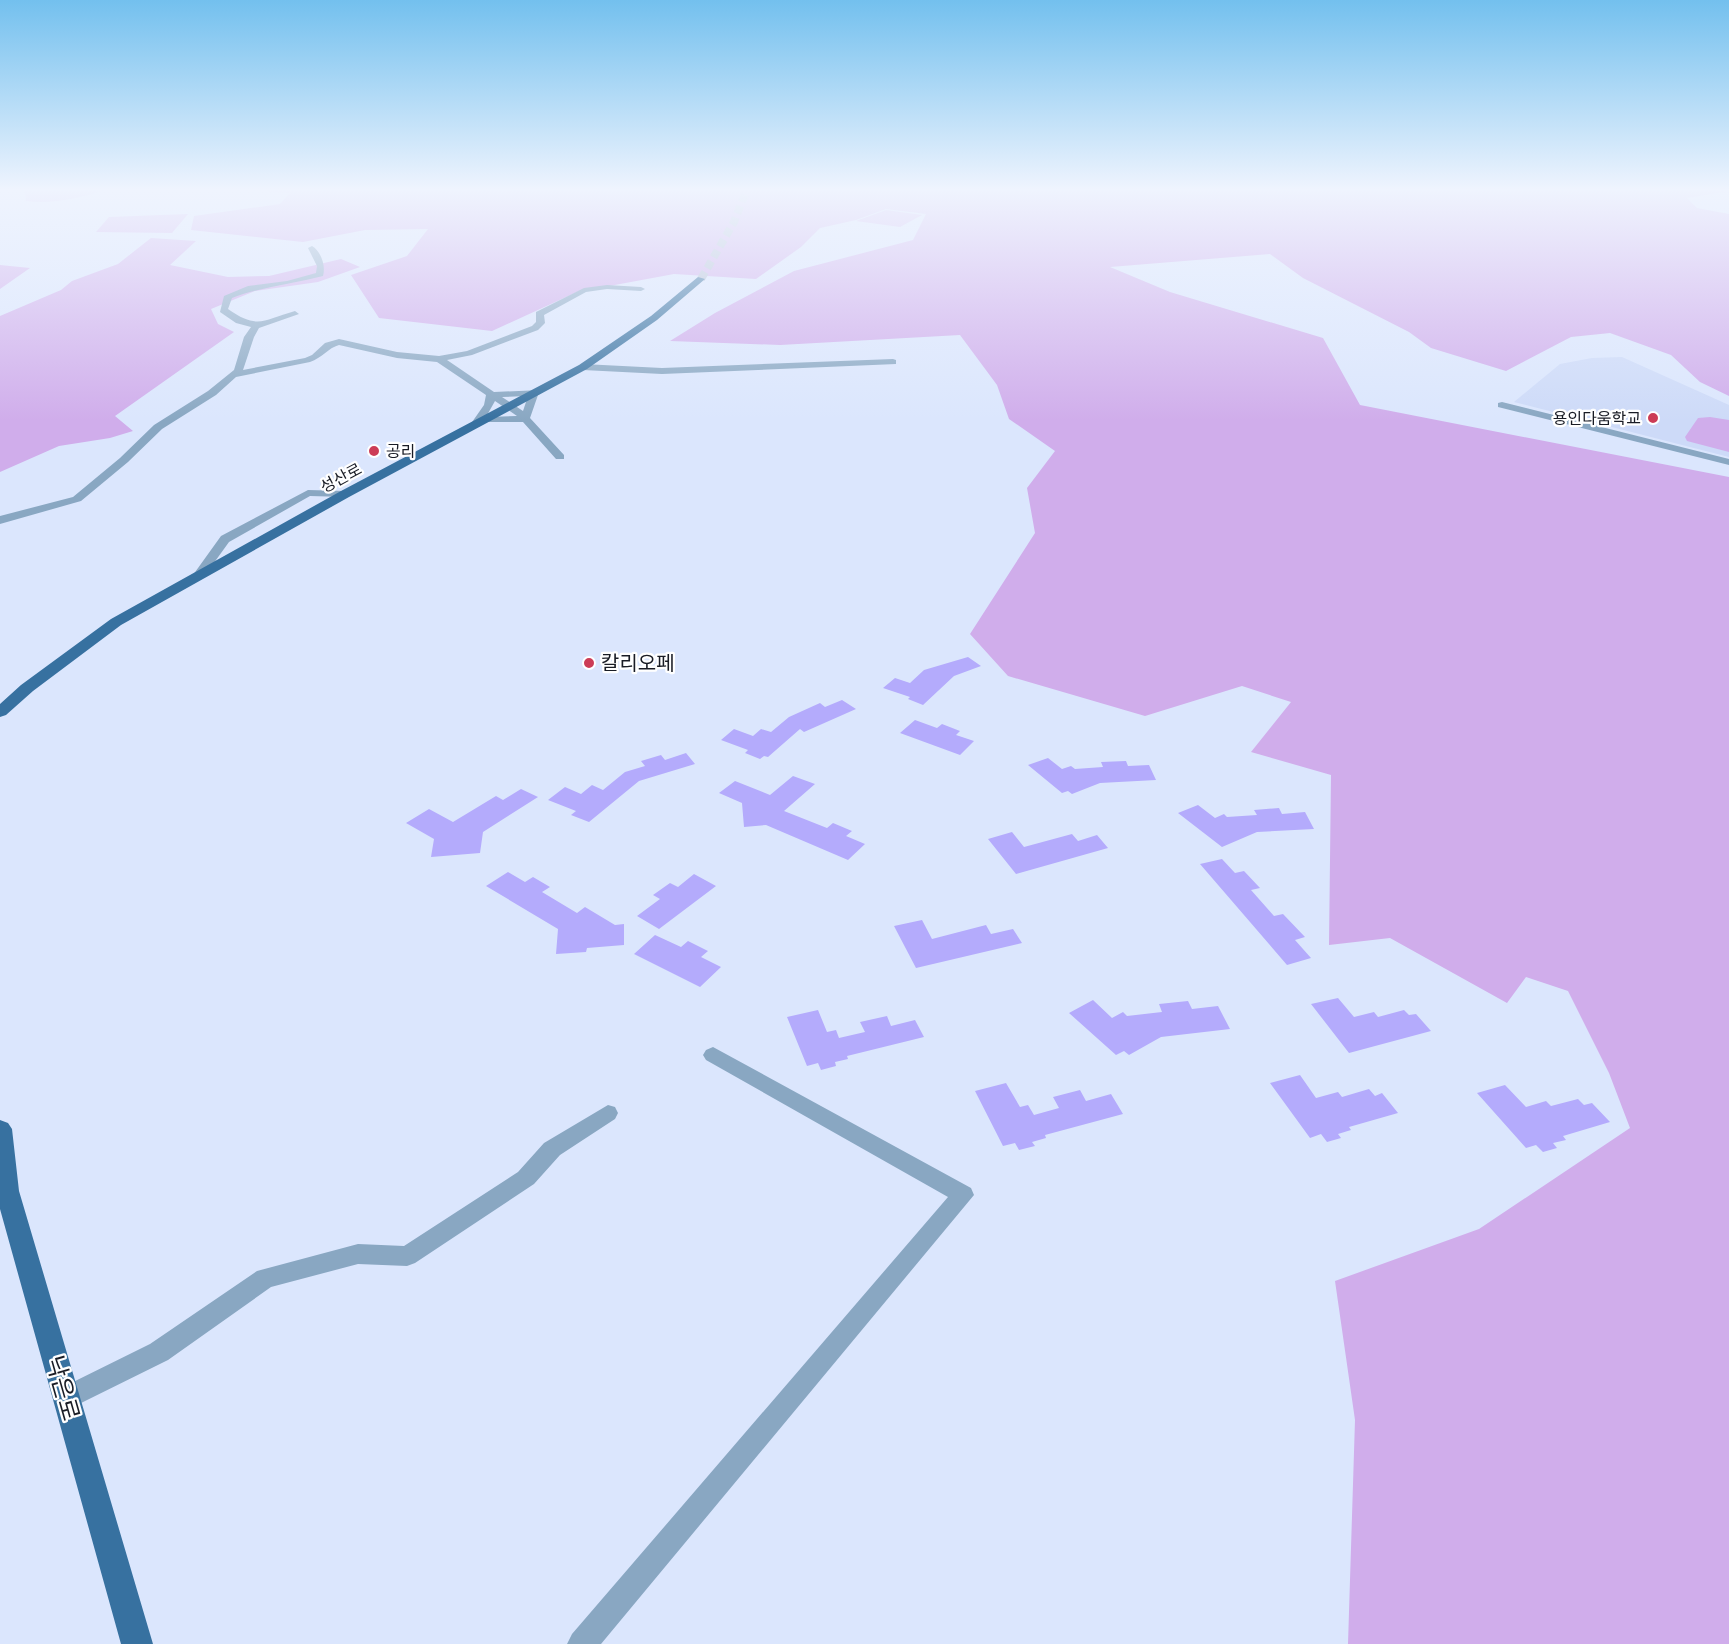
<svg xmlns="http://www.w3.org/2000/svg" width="1729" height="1644" viewBox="0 0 1729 1644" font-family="Cabin,'Noto Sans KR',sans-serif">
<rect width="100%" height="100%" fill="#dbe6fd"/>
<path fill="#cddaf8" d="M1622 357 1729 405V457L1514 402 1560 364 1592 358Z"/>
<path fill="#d0adeb" d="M25 191H101C76 199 53 204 26 201Z
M263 191H1729L1687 198 1697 208 1729 214V396L1700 382 1671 355 1610 333 1571 337 1506 371 1431 348 1409 332 1303 278 1270 254 1110 267 1170 292 1323 338 1360 405 1729 477V1644H1348L1355 1420 1335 1281 1479 1229 1630 1128 1609 1073 1568 991 1526 977 1507 1003 1390 938 1329 945 1331 775 1251 752 1291 702 1242 686 1145 716 1008 676 970 634 1035 533 1027 488 1055 451 1009 419 997 385 960 335 780 345 670 341 715 313 794 271 913 240 926 214 886 209 856 220 820 228 801 247 756 279 674 274 577 292 492 331 379 318 351 275 407 256 428 229 365 230 303 242 191 230 194 216 280 204 290 193Z
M886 210 922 215 900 227 856 221Z
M188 214 172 233 96 232 109 217Z
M151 238 196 241 170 265 228 277 269 276 341 259 360 267 318 282 255 291 211 309 218 324 234 332 115 416 133 431 110 438 59 446 0 472V316L61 290 72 281 118 264Z
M0 265 30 268 0 289Z
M1710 417 1729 420V452L1687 441 1685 437 1698 418Z"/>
<path fill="#b4abfc" d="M968 657 981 666 954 676 923 705 908 699 910 697 883 688 895 678 910 683 924 670Z
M842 700 856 709 804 732 800 729 768 757 764 756 760 759 745 753 748 750 721 740 734 729 753 736 761 729 771 732 789 717 820 703 825 707Z
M915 720 937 728 942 724 960 731 956 735 974 741 960 755 900 733Z
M686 753 695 764 639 781 589 822 571 815 576 811 548 800 565 787 581 794 592 785 603 790 625 772 645 766 641 761 661 755 665 760Z
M1048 758 1062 769 1071 766 1075 769 1103 767 1101 762 1126 761 1128 766 1149 765 1156 780 1100 783 1072 794 1068 791 1062 793 1028 765Z
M793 776 815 784 784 811 827 828 833 823 852 831 846 836 865 844 848 860 766 825 744 827 742 803 719 793 735 781 770 795Z
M521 789 538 797 483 832 480 853 431 857 434 839 406 823 429 809 453 822 496 796 503 800Z
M1198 805 1215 818 1224 814 1227 817 1257 815 1254 810 1279 808 1282 814 1305 812 1314 829 1257 832 1222 847 1178 813Z
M1012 832 1024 847 1072 834 1078 841 1097 835 1108 848 1016 874 988 839Z
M1222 859 1235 873 1244 871 1260 888 1251 890 1274 916 1283 914 1305 937 1295 940 1311 958 1287 965 1200 864Z
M508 872 525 882 533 877 550 887 542 892 577 913 585 907 615 925 624 924V945L587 948 586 952 556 954 558 929 486 886Z
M694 874 716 886 659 929 637 916 660 899 653 895 670 883 678 887Z
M922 920 932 939 986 925 991 934 1013 929 1022 943 916 968 894 926Z
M655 935 681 947 688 941 708 951 701 957 721 967 700 987 634 954Z
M1338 998 1354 1017 1374 1012 1378 1017 1404 1010 1409 1015 1416 1014 1431 1031 1349 1053 1311 1004Z
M1093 1000 1112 1018 1123 1012 1127 1016 1162 1012 1159 1004 1188 1001 1192 1009 1218 1006 1230 1029 1161 1037 1129 1055 1124 1051 1116 1055 1069 1013Z
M818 1010 827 1032 836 1030 839 1038 865 1032 860 1022 887 1016 891 1026 915 1020 924 1037 847 1056 848 1059 835 1062 836 1066 821 1070 818 1063 807 1066 787 1017Z
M1300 1075 1316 1098 1338 1092 1342 1097 1369 1089 1375 1096 1382 1093 1398 1113 1349 1127 1351 1130 1338 1134 1341 1138 1327 1142 1321 1134 1310 1138 1270 1083Z
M1006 1083 1020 1107 1028 1105 1034 1115 1059 1108 1053 1097 1080 1090 1086 1101 1111 1094 1123 1114 1045 1135 1046 1138 1032 1142 1035 1146 1019 1150 1015 1143 1003 1146 975 1091Z
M1505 1085 1526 1107 1546 1101 1551 1106 1578 1099 1584 1105 1592 1103 1610 1122 1563 1136 1566 1140 1553 1143 1557 1148 1543 1152 1536 1145 1526 1148 1477 1093Z"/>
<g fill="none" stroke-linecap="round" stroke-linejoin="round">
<path stroke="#b4bed2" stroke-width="8" stroke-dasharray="8 4.5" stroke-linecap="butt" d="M701 279 734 222 746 191"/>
<path fill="#89a7c2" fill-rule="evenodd" d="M312 246C321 251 326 266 323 276 293 284 261 287 232 298L228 309C258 330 263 320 295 311L299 314 259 328 254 337 243 370 305 358 312 355 325 343 339 339 397 352 439 356 467 351 532 326 536 322V312L584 288 607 285 641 287 645 289 641 291 607 289 586 292 544 315 545 323 538 330 472 355 447 360 494 392 541 390 543 392 538 395 530 418 564 455V459H556L523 422H482L479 427H471L470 425 484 405 486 395 437 362 397 358 339 345C328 348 322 358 310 362L236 377 216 395 162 429 128 462 81 501 0 524V516L73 497 120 458 154 425 208 391 234 370 244 337 251 327 236 323 220 312 224 296 248 286 287 281 316 273 317 266 308 248ZM528 396 523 411 502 397ZM495 401 517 416 486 417Z
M893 359 896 360V364L662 374 583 370 578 367 583 364 662 368Z
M1502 402 1729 459V465L1498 407V403Z
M308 490 345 491 351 494 345 497 310 496 229 542 203 578H195L193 575 221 536Z
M713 1047 971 1188 974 1195 601 1644H567L572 1634 948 1197 706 1060 703 1055 706 1050Z
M608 1105 615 1107 618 1113 615 1119 560 1155 534 1184 415 1263 407 1266 358 1264 271 1287 168 1360 75 1406 66 1410 57 1406 53 1398 57 1390 150 1344 257 1271 358 1244 404 1246 518 1172 544 1143Z"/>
<path fill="#3771a0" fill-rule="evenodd" d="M698 277 705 279 657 320 587 369 349 497 121 625 33 691 6 715 0 717V704L21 685 111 619 341 491 579 365 651 316Z
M0 1120 8 1123 12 1129 19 1191 153 1644H121L0 1209Z"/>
</g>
<linearGradient id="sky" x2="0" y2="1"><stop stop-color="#73c0ee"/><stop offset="0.45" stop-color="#eff4fe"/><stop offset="1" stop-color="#eff4fe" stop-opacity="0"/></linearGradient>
<rect width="1729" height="421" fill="url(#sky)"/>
<g fill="#cc3c56" stroke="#fff" stroke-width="2">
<circle cx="1653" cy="418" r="6"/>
<circle cx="374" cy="451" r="6"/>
<circle cx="589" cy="663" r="6"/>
</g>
<g text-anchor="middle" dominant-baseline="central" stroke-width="4.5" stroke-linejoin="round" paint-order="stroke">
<g font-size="16" fill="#191c25" stroke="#fff" text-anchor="end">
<text x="1641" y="418">용인다움학교</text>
<text x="386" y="451" text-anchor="start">공리</text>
</g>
<g font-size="16" fill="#191c25" stroke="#fff">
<text transform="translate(341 478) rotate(-28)">성산로</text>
</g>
<g font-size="20" fill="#191c25" stroke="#fff" text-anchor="start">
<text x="601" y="663">칼리오페</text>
</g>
<g font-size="24" fill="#191c25" stroke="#fff">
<text transform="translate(63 1388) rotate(74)">낙은로</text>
</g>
</g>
</svg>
